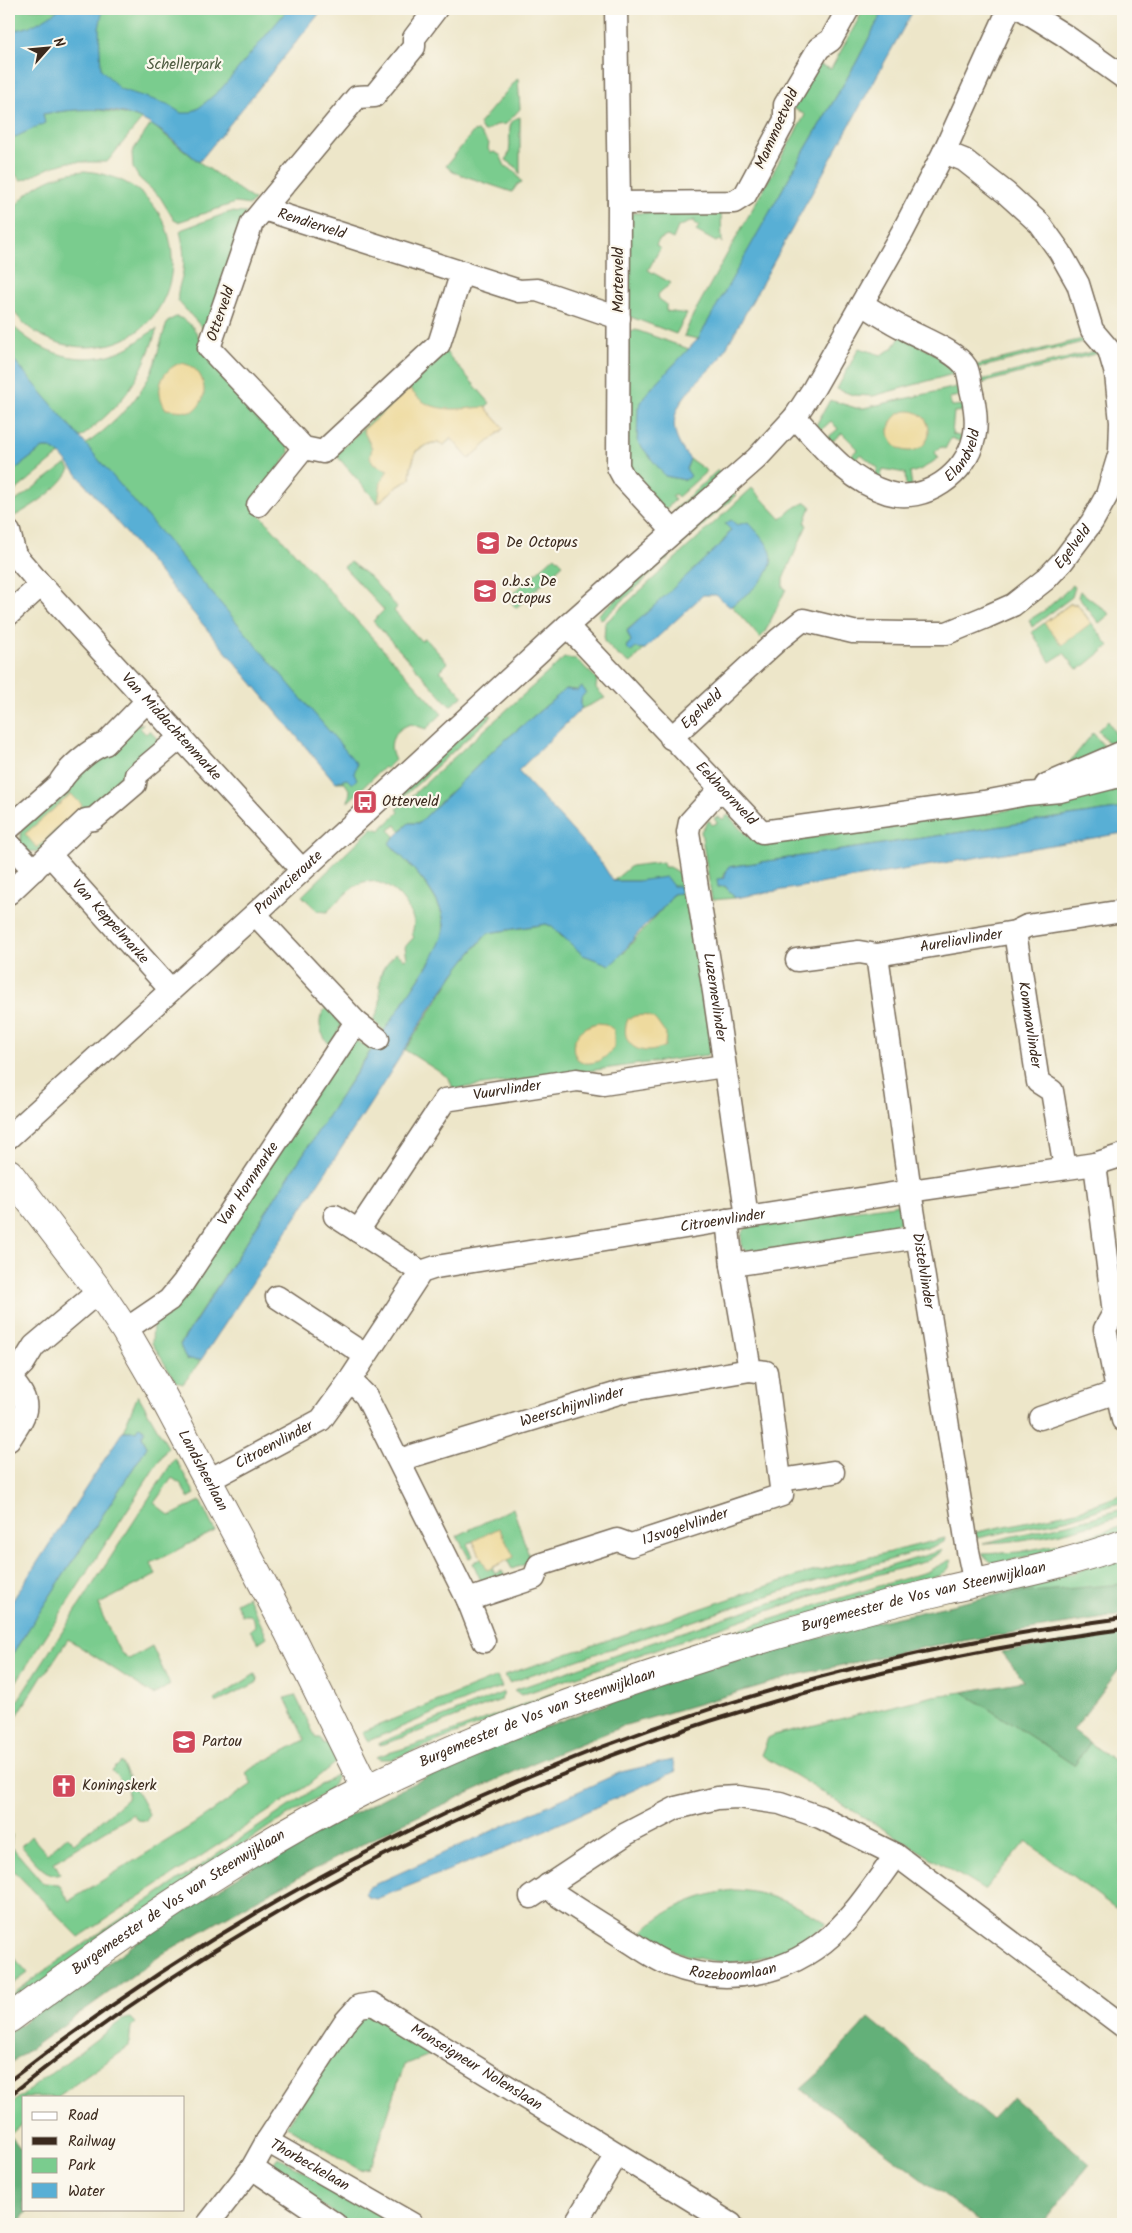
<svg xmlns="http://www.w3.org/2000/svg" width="1132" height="2233" viewBox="0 0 1132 2233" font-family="Kalam,sans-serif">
<rect width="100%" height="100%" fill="#fbf7ec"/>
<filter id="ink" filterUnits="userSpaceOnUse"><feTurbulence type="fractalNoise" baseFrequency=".02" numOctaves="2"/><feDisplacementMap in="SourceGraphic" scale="10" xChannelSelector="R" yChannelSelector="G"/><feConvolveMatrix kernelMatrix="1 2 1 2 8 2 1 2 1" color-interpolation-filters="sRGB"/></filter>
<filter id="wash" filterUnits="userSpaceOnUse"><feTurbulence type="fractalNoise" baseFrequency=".0096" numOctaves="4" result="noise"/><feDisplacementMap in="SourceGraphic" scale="20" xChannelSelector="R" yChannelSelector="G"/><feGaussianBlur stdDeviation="1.12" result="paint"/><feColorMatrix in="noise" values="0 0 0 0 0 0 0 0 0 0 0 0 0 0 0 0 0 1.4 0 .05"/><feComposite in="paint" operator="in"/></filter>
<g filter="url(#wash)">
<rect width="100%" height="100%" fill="#ede6c9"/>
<path fill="#7acc8e" stroke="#5a7b56" d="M9 9H304L198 137 82 77 9 117Z
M864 9H884L856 63 799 160 708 323 698 339 684 336 693 315 805 115 793 108 818 64 831 69Z
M518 78 520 109 506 124 496 125 485 132 482 130 479 124Z
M94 109 130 115 142 119 107 162H69L51 167 26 179 20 180 9 166V140L24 131 43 114 72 110Z
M520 117V174L516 167 506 160C516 143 501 122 520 117Z
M151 124 199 162 254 200 250 205 235 203 178 222 174 220 160 197 139 178 133 168 132 152Z
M478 131 489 143 488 149 491 153 494 152 500 155 505 166 515 172 522 182 518 184 512 192 453 172 446 166 473 132Z
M85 171C207 183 195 348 85 347 57 347 22 331 10 304 6 295 9 270 9 259 9 245 7 230 9 217 10 211 15 206 19 202 37 182 59 173 85 171Z
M230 212 246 213 206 332 178 301C176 292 182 280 183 271 185 257 183 244 180 231L183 229Z
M721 212 722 243 719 240 716 242 696 231 699 226 694 223 695 220 678 227 673 239 667 236 659 240 656 245 660 249 648 270 671 283C667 288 662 289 658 295L659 299 666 304V311L687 314 676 334 628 316 629 217 633 213Z
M176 317C190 319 200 335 202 348L288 442 289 453 253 507 442 714 426 729 411 724C394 729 386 744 395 760L386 769 384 767 348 802 350 791 344 782H335L348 778 352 784 357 779 353 774 356 764 85 445C114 424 141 399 154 365 159 350 162 335 168 321Z
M9 322C39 354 83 369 125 349 136 344 147 333 157 329 144 368 132 394 99 422 93 427 86 435 78 438L9 354Z
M636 330 689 349 646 394 638 408 665 476 685 480 686 470 690 459 707 471 678 497 675 494 672 496 675 500 663 512 628 470V333Z
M901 336 948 361 957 373 873 396 853 395 837 389 859 348 881 355 893 348Z
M1086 338 1087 341 974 369V366Z
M444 350 490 403 444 445C434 439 425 446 416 451L411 467 410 479 397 487 378 503 336 455 390 400 393 403 418 380Z
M1099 350V353L978 384 977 381Z
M961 386 963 395 949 398 952 406 964 405 966 411 954 412 952 434 965 438 964 443 951 438 945 449 941 447 935 452 938 458C929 465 922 470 910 473L912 486 906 487 905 473 883 469 879 483 873 481 878 468 861 454 851 463 847 459 858 449 842 433 831 442 827 438 838 429 831 421 821 430 816 425 830 400 856 408H864Z
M43 448H50L60 454 9 496V474Z
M66 464 70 469C60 489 33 506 13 517L9 506Z
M718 470 722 474 676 513 674 510Z
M752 488 781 519 792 509 806 502 811 506 805 523 807 525 783 579V587L786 589 765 632 760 638 731 605 761 580 731 530C708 566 660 602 627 630L631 641 626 646 645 649 630 663 616 654 604 641 605 623Z
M731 493 736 495 673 553 669 550Z
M665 554 669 557 602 620 598 615Z
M555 556 563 564 516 608 508 598Z
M350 562 370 577 397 607 394 611 421 641 425 638 448 663 440 671 463 696 450 706 373 621 384 610 344 567Z
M1073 585 1075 587 1072 597 1032 627 1029 620 1045 610Z
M1080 591 1110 614 1099 623 1078 597Z
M1070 604H1077L1109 646 1083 667 1077 669 1064 653 1050 662 1032 632Z
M564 658 576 659 597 679 596 688 605 698 581 709V698L586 691 566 689 498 746 419 823H409L400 831 396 825 389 830 395 836 389 843C407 863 450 902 443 933 440 950 427 965 418 980 407 997 397 1016 384 1031L373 1020C387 1002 375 985 383 969 386 963 392 958 396 953L404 959 407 958 405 947 414 937 412 934C413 929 415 923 413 919 407 899 385 877 363 882 353 885 335 904 327 912L318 911 302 896 372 828 380 830 399 812 397 809Z
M487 713 492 716 403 797 399 799 410 783Z
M1108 721 1122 745 1113 749 1098 730Z
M136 724H144L140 728 146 734 150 730 157 739V747L127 779 42 852 25 851 20 845 21 829 67 782Z
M1093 733 1108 751 1068 764Z
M1123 787V808L728 867 718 887 725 886 735 898 712 900 701 831 709 820 712 825 717 823 714 818 717 817 723 819 728 815C743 832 748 841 772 843L987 810V814Z
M663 862 664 867H669L681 874 687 872 714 1048 707 1055 453 1089 449 1078 405 1050 459 967 488 933 546 924 551 926 562 937 624 953C639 932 661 914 674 893H680C664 879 634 881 613 881L631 866Z
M328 1006 341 1025 331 1046C319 1034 315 1018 328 1006Z
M353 1040 372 1048 180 1344 186 1359 201 1360 183 1384 176 1382 152 1343 153 1321Z
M900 1204 905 1208V1226L898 1222 892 1231 749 1255 741 1246 742 1233 748 1226Z
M138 1395 168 1447 9 1693V1659L147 1447 142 1435 145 1430 140 1426 136 1431H123Z
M175 1458 195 1494 188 1498 181 1484 172 1478 154 1503 170 1516 200 1501 215 1531 151 1563 156 1575 99 1604 100 1610 120 1652 129 1659 152 1646 170 1685 154 1695 68 1639 45 1674H43L9 1729V1714Z
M1123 1494V1502L1069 1519 977 1538 972 1533 1077 1511Z
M513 1508 531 1562 512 1569 507 1560 492 1568 495 1574 502 1571 506 1578 478 1586 477 1584 481 1581 473 1563 482 1558 473 1541 467 1544 473 1556 469 1558 457 1536Z
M1123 1509V1516C1077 1530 1032 1542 983 1543L1076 1522Z
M1123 1526V1532L1001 1563 991 1562 982 1554 1019 1552 1059 1544Z
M945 1538 944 1542 927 1549 779 1592 509 1683 505 1675 800 1575Z
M943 1550 942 1552 924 1562 862 1579 521 1695 514 1690 735 1614Z
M1123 1556V1584L1118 1586 996 1595 1070 1574Z
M952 1559C950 1568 947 1572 939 1576L864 1596 473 1727 393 1759H379L375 1757C444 1738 510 1708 577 1684 692 1643 809 1607 926 1572Z
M248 1597 267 1637 258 1643 250 1630 255 1626 254 1619 250 1615H242L236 1603Z
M255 1674 258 1682 216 1703 215 1700Z
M497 1677 502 1687 478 1695 368 1741 362 1732Z
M504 1692 501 1700 402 1738 380 1745 379 1743Z
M963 1692 1074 1765 1090 1743 1123 1767V1914L1026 1841 984 1890 761 1755 768 1738 774 1735 934 1696Z
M295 1695 316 1738H320L324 1744 331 1741 337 1761 308 1785 79 1937 9 1866V1831L12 1835 11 1846 43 1883 59 1884 69 1901 194 1824 252 1784 246 1773 252 1768 305 1740 285 1698Z
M121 1762 149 1814 146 1821 137 1820 133 1814 54 1862 60 1873C45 1880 31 1855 21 1846L31 1836 47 1854 67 1836 74 1843 127 1799 128 1787 112 1771Z
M337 1774 334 1783 328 1791 267 1828 9 2007V1997L48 1968Z
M734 1890C767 1891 798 1906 827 1923 769 1972 704 1974 642 1933 660 1910 705 1893 734 1890Z
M9 1952 28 1973 9 1987Z
M371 2014 435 2053 404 2065 373 2161 368 2168 360 2170 286 2126 355 2021Z
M130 2018 135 2023 131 2027 129 2046 57 2097H24V2122L9 2136V2105L122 2020Z
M278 2157 397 2224H350L275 2175 271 2166Z"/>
<path fill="#63b079" stroke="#4f6d4c" d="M1123 1584V1615L925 1647 801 1674 626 1725 533 1763 399 1825 254 1901 164 1953 9 2064V2032L159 1927 255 1866 393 1793 467 1758 520 1736 693 1672 863 1625 996 1595Z
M1123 1634V1659L1120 1668 1073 1730 1090 1743 1074 1765 963 1692 1024 1681 1002 1652Z
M869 2018 992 2119 1013 2097 1090 2164 1042 2224H982L801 2089 819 2073Z
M10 2135 24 2153V2209L27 2211 18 2224H9Z"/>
<path fill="#eeda9e" stroke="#94825e" d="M180 363C205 365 213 399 192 412L166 409C154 391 160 371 180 363Z
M410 389C429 415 457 409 485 407L504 428 469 459 451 438 444 445C434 439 425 446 416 451L411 467 410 479 397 487 378 503 381 482 388 470 373 464 370 457 372 448 363 430Z
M889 431a20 20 0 1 1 40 0a20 20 0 1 1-40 0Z
M1070 604H1077L1091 623 1062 645 1044 623Z
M71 794 82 805 37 848 25 834Z
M635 1016C657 1013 655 1022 666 1034L665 1046C643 1059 617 1045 628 1019Z
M598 1023 606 1024 614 1030V1047C606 1059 594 1066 580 1062 564 1045 580 1026 598 1023Z
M499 1528 514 1557 487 1570 473 1541Z"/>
<path fill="#59afd5" stroke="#4a6c7a" d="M59 9H103L99 29 101 69 120 89 167 104 181 113H189L200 107 221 89 288 9H323L199 162C181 147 163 130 143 120 112 105 75 109 43 114L45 123 9 140V31C28 29 44 21 59 9Z
M884 9H914L720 359C689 390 653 417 690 459L686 469 691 476 685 480 665 476 637 441 638 408 646 394 698 339 799 160 856 63Z
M9 354 357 764 354 774 357 779 352 784 347 779 335 782 60 454 50 448H43L9 474V434L13 411 9 398Z
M731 520 737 525 748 522C756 531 765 539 770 550 780 573 745 595 730 607L716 595H703L645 649 636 648 631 652 626 647 631 641 627 631 723 542 731 530 725 524Z
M582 687 586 692 581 698V709L518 771 601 862 613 881H637L666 877 673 886H679L681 893 673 894C665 908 651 919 639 932 629 944 623 955 610 965L583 955 551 926 546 924 488 933C441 983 409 1045 372 1101 316 1188 258 1274 201 1360L186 1359 180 1345 331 1111 430 962C435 952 442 941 444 930 447 899 408 864 389 843L409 823H419L498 746 566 689 577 691Z
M1123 808V833L735 898 725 886 718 887 717 879 724 878 728 867Z
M139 1426 145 1430 142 1436 147 1447 9 1659V1606L123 1431H136Z
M672 1760 676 1771 510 1846 376 1899 368 1897 365 1893 367 1888 621 1772Z"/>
</g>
<g filter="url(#ink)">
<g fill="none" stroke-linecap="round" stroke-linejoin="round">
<defs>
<g id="minor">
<path d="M436 9 414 38V47L374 96 357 97 252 223 209 348 304 448 323 452 439 344 462 272"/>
<path d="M616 9 619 203 618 467 624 478 673 531"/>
<path d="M1022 9 1064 35 1123 77"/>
<path d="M619 203 734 202 745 195 785 120V105L819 48 831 40 848 9"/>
<path id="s1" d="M264 209 519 291 537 290 619 318"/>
<path id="s2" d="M795 417C822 446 848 481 888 493 925 504 966 474 974 438 978 422 975 405 971 389 970 383 969 373 966 367 956 351 921 338 905 329 890 322 876 312 862 304"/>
<path d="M258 505 304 448"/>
<path id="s3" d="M9 532 15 555 41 585 302 870"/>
<path d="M9 614 41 585"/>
<path id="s4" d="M567 626 762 832 984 802 1027 794 1060 791 1123 775"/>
<path id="s5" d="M671 738 779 639 803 620 853 632 904 633H947L986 617 1013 605 1046 579 1062 562 1092 522 1107 495 1120 452 1121 422 1116 374 1109 350 1092 330 1078 284 1060 252 1040 224 1006 193 964 160 944 152"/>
<path d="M1046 785 1123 752"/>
<path id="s6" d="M720 789 690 822 688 832 714 992 747 1217"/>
<path d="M9 828 59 784C66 770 91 748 105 744L148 700"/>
<path d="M9 844 34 870"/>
<path id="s7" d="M50 855 170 989"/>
<path d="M9 893 86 820 94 819 135 784 136 775 181 737"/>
<path id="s8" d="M1015 932 1038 1082 1052 1091 1065 1168"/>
<path id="s9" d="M877 955 910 1191 968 1551 975 1584"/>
<path id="s10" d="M797 960 859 952 877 955 1015 932 1027 926 1123 911"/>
<path d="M356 1022 378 1039"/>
<path id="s11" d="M9 1137 255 914 567 626 757 458 795 417 814 388 903 231 944 152 1009 9"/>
<path d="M1095 1164 1114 1313 1105 1329 1123 1420"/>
<path d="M335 1216 421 1272"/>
<path id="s12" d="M358 1231 445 1100 577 1080 603 1084 724 1066"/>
<path d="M732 1265 918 1237"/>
<path d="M277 1297 365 1355"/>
<path id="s13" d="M125 1330 169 1300 183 1283 356 1022 255 914"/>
<path d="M9 1378 23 1364 34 1346 99 1291"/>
<path id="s14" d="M350 1380 366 1396 468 1600 534 1578 539 1565 617 1540 631 1545 782 1495 766 1372 750 1370 732 1265 727 1220"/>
<path d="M1040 1418 1123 1390"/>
<path d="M9 1440C27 1412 34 1405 10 1378"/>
<path id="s15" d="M399 1460 625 1391 750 1370"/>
<path id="s16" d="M209 1480 321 1420 350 1380 421 1272 436 1267 910 1191 1095 1164 1123 1155"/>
<path d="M781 1480 833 1472"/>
<path d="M468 1600 484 1641"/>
<path id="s17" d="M548 1885 557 1895C579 1910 602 1924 624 1938 639 1947 653 1958 670 1965 725 1987 788 1975 832 1935 857 1912 876 1882 896 1855"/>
<path d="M531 1897 626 1834 676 1808 717 1798 738 1797 780 1803 820 1817 896 1855 1123 2026"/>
<path id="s18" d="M267 2141 412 2224"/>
<path d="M252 2168 335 2224"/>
<path id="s19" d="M208 2224 252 2168 267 2141 344 2023 359 2006 373 2004 731 2224"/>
<path d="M575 2224 617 2155"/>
</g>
<g id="tertiary">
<path id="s20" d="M9 1173 99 1291 125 1330 158 1387 289 1633 366 1789"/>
<path id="s21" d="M9 2019C121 1936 239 1853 365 1790 485 1730 615 1685 743 1645 810 1625 877 1606 945 1590 1005 1576 1065 1565 1123 1544"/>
</g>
</defs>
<use href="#minor" stroke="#796c5a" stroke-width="25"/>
<use href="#tertiary" stroke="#796c5a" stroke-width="30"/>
<use href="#minor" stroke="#fff" stroke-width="22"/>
<use href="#tertiary" stroke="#fff" stroke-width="28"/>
<path stroke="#3b2a1e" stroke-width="4" d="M9 2081C337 1827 711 1670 1123 1618
M9 2096C328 1840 719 1681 1123 1629"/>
</g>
</g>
<defs>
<symbol id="school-square" viewBox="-11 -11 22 22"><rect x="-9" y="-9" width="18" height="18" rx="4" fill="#d1495b" stroke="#fbf7ec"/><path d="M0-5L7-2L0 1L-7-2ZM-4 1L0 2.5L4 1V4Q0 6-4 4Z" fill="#fff"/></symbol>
<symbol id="bus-square" viewBox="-11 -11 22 22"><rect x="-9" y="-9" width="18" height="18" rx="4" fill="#d1495b" stroke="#fbf7ec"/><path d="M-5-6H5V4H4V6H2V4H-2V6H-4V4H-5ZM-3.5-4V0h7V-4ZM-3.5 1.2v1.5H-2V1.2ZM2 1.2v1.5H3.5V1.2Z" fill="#fff"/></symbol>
<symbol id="church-square" viewBox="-11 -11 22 22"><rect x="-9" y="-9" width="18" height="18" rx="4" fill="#d1495b" stroke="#fbf7ec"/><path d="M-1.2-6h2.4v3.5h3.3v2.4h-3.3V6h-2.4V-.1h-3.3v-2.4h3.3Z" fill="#fff"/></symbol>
</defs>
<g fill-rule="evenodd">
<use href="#school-square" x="474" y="529" width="28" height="28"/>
<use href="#school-square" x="471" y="577" width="28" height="28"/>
<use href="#bus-square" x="351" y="788" width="28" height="28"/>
<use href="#school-square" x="170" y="1728" width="28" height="28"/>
<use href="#church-square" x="50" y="1772" width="28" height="28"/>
</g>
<g text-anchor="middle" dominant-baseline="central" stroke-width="4.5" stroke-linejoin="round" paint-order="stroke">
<g font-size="15" fill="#4e5b40" stroke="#fbf7ec">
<text x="184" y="65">Schellerpark</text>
</g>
<g font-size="15" fill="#3b2a1e" stroke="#fbf7ec">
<text transform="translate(777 129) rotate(-66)">Mammoetveld</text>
<text stroke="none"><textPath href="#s1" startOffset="50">Rendierveld</textPath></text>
<text transform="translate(619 280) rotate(-90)">Marterveld</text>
<text transform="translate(221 314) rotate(-71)">Otterveld</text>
<text stroke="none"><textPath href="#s2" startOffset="214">Elandveld</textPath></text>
<text stroke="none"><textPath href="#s5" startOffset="478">Egelveld</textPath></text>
<text stroke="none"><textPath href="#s5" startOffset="42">Egelveld</textPath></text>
<text stroke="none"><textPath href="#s3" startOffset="256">Van Middachtenmarke</textPath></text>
<text stroke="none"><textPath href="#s4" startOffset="231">Eekhoornveld</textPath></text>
<text stroke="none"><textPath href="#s11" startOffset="378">Provincieroute</textPath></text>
<text stroke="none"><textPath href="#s7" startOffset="90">Van Keppelmarke</textPath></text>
<text stroke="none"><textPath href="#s10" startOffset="166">Aureliavlinder</textPath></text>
<text stroke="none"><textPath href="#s6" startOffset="222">Luzernevlinder</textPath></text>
<text stroke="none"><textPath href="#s8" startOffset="94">Kommavlinder</textPath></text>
<text stroke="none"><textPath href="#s12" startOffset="220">Vuurvlinder</textPath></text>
<text stroke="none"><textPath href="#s13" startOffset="194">Van Hornmarke</textPath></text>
<text stroke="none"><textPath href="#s16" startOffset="612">Citroenvlinder</textPath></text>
<text stroke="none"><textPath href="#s9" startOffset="319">Distelvlinder</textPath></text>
<text stroke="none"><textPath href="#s15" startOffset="181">Weerschijnvlinder</textPath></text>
<text stroke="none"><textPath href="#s16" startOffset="74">Citroenvlinder</textPath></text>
<text stroke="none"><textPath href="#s20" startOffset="356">Landsheerlaan</textPath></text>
<text stroke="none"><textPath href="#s14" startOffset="488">IJsvogelvlinder</textPath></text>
<text stroke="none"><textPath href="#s21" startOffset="1016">Burgemeester de Vos van Steenwijklaan</textPath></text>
<text stroke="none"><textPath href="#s21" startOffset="611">Burgemeester de Vos van Steenwijklaan</textPath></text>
<text stroke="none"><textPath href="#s21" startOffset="206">Burgemeester de Vos van Steenwijklaan</textPath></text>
<text stroke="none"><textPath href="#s17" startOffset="211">Rozeboomlaan</textPath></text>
<text stroke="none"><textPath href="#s19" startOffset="401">Monseigneur Nolenslaan</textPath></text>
<text stroke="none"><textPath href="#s18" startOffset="49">Thorbeckelaan</textPath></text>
</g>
<g font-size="15" fill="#3b2a1e" stroke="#fbf7ec" text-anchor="start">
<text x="506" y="543">De Octopus</text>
<text x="502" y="582">o.b.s. De<tspan x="502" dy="17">Octopus</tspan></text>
<text x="382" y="802">Otterveld</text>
<text x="202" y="1742">Partou</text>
<text x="82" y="1786">Koningskerk</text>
</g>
</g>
<rect width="1132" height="2233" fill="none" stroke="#fbf7ec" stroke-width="30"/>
<rect x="22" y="2096" width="162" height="115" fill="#fbf7ec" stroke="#aea59a"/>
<rect x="32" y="2112" width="25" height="8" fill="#ffffff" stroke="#aea59a"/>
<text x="68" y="2120" font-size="15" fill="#3b2a1e">Road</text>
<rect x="32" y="2137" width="25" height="8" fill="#3b2a1e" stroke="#aea59a"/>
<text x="68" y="2146" font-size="15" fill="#3b2a1e">Railway</text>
<rect x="32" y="2158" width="25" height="15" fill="#7acc8e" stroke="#aea59a"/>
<text x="68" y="2170" font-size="15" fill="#3b2a1e">Park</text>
<rect x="32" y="2183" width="25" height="15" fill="#59afd5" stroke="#aea59a"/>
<text x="68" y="2196" font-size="15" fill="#3b2a1e">Water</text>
<g transform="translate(48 48) rotate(63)" stroke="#fbf7ec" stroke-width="4" paint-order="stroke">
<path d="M0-4L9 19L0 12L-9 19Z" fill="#3b2a1e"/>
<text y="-8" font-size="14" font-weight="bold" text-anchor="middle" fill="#3b2a1e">N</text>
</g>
</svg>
